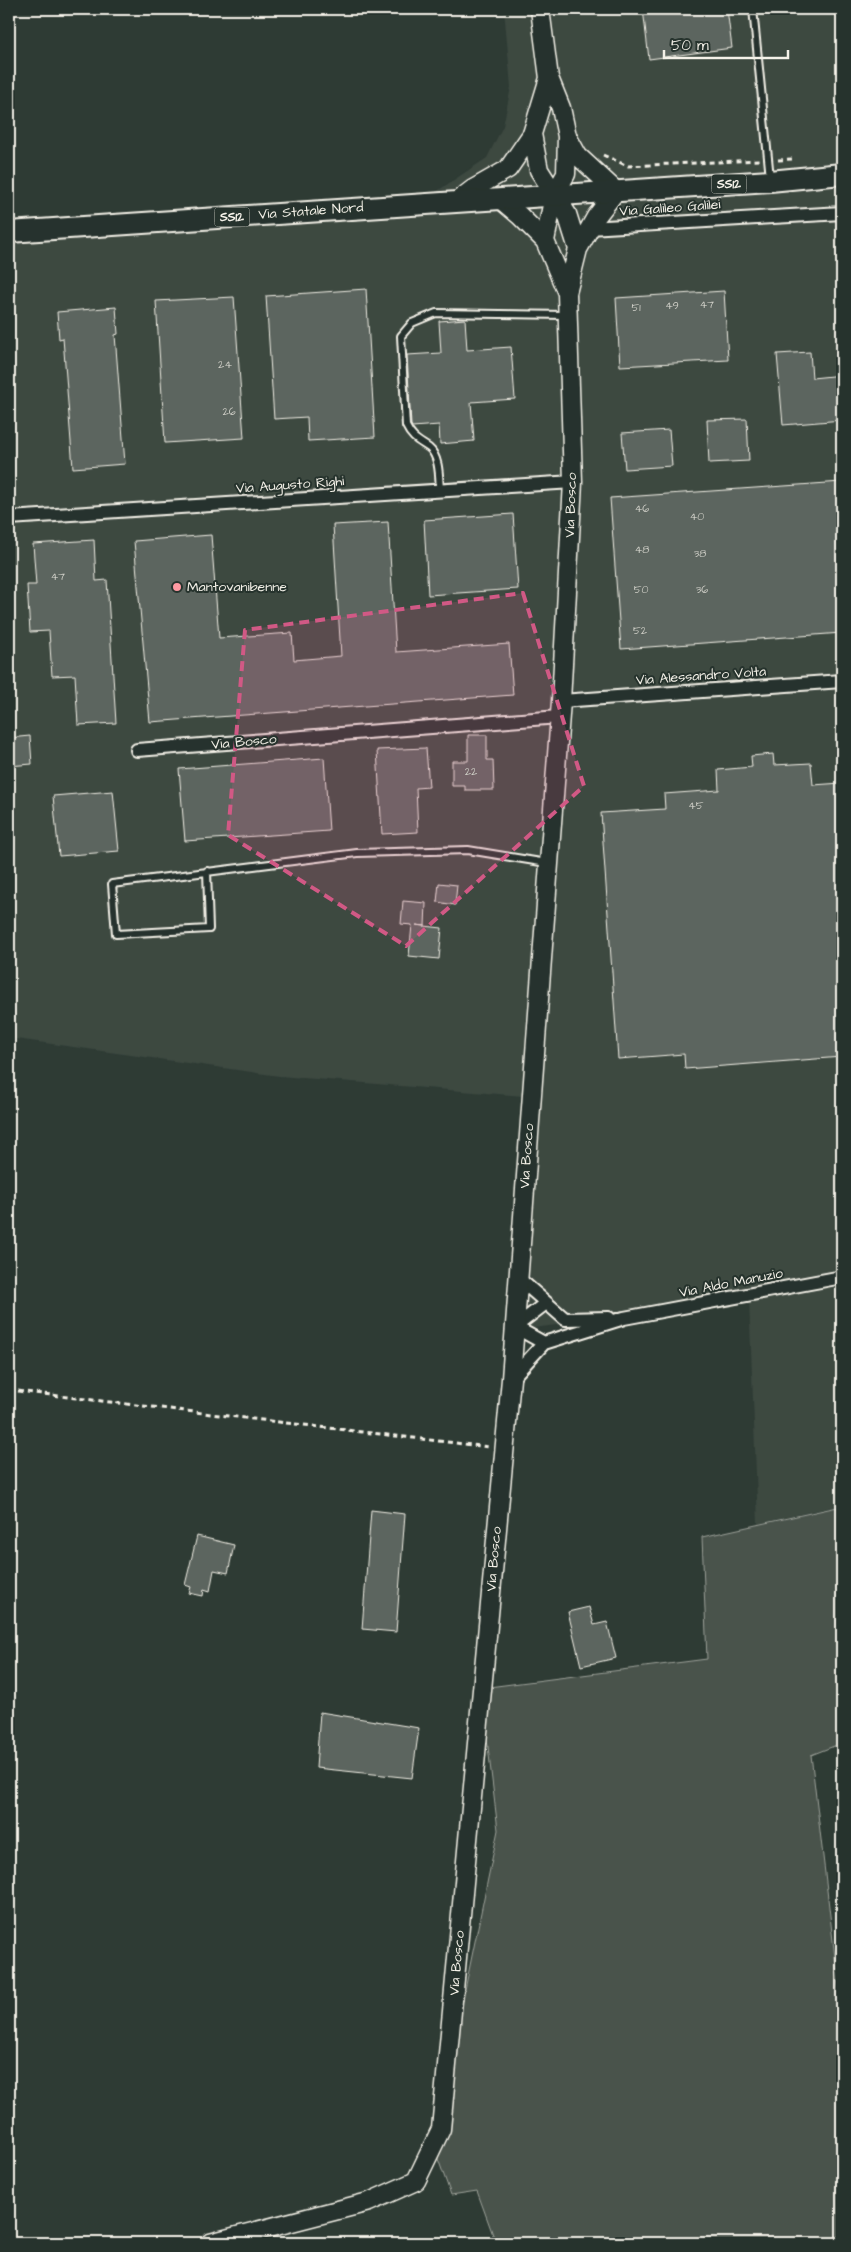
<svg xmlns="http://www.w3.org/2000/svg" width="851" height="2252" viewBox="0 0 851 2252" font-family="'Architects Daughter',sans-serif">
<rect width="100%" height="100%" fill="#2e3b34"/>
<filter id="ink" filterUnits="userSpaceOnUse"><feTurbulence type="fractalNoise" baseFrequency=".02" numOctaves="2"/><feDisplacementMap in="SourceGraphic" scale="10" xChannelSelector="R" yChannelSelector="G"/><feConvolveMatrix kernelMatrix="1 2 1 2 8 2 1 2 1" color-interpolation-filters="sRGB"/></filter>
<g filter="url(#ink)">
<path fill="#3c4841" d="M504 9H842V1505L758 1524 749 1300 518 1330 523 1096 279 1076 9 1038V235L410 209 487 158 503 126 511 87Z"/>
<path fill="#48524c" stroke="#9ea29a" d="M842 1506V1743L811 1755 842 2017V2243H496L477 2191 451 2195 433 2145 498 1830 481 1688 707 1659 702 1537Z"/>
<path fill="#5c655e" stroke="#f4f1e8" d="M643 9H727L732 48 649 59Z
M366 289 375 437 308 441 307 417 274 419 266 296Z
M724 291 728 360 620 366 616 298Z
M234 297 244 438 165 443 156 301Z
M116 307 118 334 115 335 125 464 73 468 63 338 59 339 57 312Z
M465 319 467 350 511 347 515 399 471 402 474 441 440 444 439 425 412 427 411 425 407 355 441 353 439 321Z
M810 352 812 378 842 375V420L783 425 777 354Z
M747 419 749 461 709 463 707 420Z
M669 430 672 466 625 469 622 433Z
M842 482V633L621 649 610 498Z
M513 514 518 589 428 595 424 520Z
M388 522 396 652 509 644 513 695 150 722 134 541 211 535 219 638 292 633 294 660 341 656 333 525Z
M94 540 96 581 107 580 116 723 78 725 75 675 52 676 49 631 30 632 27 585H36L33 544Z
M468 735H487V760H493L494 790H465V786H452V761H468Z
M30 736 32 764 9 766V738Z
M426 748 429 787 416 788 418 832 382 834 377 750Z
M773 754 774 765 811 763 813 785 842 783V1057L685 1069 684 1054 618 1059 601 813 665 809 664 794 719 790 718 770 752 767 751 756Z
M324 758 329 831 185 841 179 769Z
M113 791 119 851 59 856 53 796Z
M439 883 457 885 455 905 437 902Z
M403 901 426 903 425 926 416 925 442 928 439 959 409 956 412 925 401 924Z
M371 1510 405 1514 396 1632 362 1629Z
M197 1536 234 1545 228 1573 214 1570 210 1591 204 1589 203 1596 189 1593 191 1587 185 1585Z
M589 1607 594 1625 607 1622 616 1658 581 1666 568 1612Z
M320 1712 419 1728 412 1778 316 1768Z"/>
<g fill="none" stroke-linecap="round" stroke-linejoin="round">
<defs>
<path id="lane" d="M753 9 770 178
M440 491C439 478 440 457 429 448 419 441 412 439 406 426L401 336 412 323 436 313 566 315
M207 871 209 929 116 934 112 884 357 853 468 850 547 863"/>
<path id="street" d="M589 228 842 213
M9 518 573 482
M561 701 842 681
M137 750 559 717
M518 1278 565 1319 609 1318
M544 1343 515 1327 546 1303
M511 1379 544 1343 624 1318 842 1277"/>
<path id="secondary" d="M540 9 549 78 561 108 567 136 566 174 554 195 545 241
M532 134 539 170 567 214 578 249
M500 199 520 216 545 241 567 293
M456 202 473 189 508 169 532 134 549 78
M210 2243 369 2202 416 2181 441 2129 511 1379 561 701 573 482 567 293 578 249 596 217 616 191 578 156 567 136"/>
<path id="primary" d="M9 232 770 181 842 174"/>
</defs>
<use href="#lane" stroke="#f4f1e8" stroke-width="10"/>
<use href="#street" stroke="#f4f1e8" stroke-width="16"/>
<use href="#secondary" stroke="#f4f1e8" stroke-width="21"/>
<use href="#primary" stroke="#f4f1e8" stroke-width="24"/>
<path stroke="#f4f1e8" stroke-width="3" stroke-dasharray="5 4" stroke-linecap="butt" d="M603 155 628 166 759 160
M778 160 792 159
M9 1390 489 1447"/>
<use href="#lane" stroke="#26332d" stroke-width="6"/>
<use href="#street" stroke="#26332d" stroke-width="12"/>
<use href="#secondary" stroke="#26332d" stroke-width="18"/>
<use href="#primary" stroke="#26332d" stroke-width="20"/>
</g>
</g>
<path fill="#d15985" fill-opacity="0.2" stroke="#d15985" stroke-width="4" stroke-dasharray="10 6" stroke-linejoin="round" d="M523 593 584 786 406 946 228 835 245 630Z"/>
<circle fill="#ff9aa2" stroke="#26332d" stroke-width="2" cx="177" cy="587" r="5"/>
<g text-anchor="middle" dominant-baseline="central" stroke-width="4" stroke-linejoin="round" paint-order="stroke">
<g font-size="11" fill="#cecec6">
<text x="707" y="304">47</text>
<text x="672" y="305">49</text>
<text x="636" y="307">51</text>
<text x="225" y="364">24</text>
<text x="229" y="411">26</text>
<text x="642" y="508">46</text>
<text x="697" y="516">40</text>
<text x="642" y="549">48</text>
<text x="700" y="553">38</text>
<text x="58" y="576">47</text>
<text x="641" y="589">50</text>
<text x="702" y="589">36</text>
<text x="640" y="630">52</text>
<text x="471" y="771">22</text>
<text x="696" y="805">45</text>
</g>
<g fill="#26332d" stroke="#b6b8b0" stroke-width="1">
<rect x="711.5" y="174.5" width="35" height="19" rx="4"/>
<rect x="214.5" y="207.5" width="35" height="19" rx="4"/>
</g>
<g font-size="12" font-weight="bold" fill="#f4f1e8">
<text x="729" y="184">SS12</text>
<text x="232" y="217">SS12</text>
</g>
<g font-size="14" fill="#f4f1e8" stroke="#26332d">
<text transform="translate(670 208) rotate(-4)">Via Galileo Galilei</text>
<text transform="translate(311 211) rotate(-4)">Via Statale Nord</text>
<text transform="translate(290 485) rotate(-4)">Via Augusto Righi</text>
<text transform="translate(571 505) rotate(-88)">Via Bosco</text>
<text transform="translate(701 676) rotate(-4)">Via Alessandro Volta</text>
<text transform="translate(244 742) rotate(-5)">Via Bosco</text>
<text transform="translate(527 1156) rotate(-86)">Via Bosco</text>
<text transform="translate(731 1283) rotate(-11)">Via Aldo Manuzio</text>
<text transform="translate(494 1559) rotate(-85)">Via Bosco</text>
<text transform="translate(457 1963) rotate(-85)">Via Bosco</text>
</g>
<g font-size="14" fill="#f4f1e8" stroke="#26332d" text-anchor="start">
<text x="187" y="587">Mantovanibenne</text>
</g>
</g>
<rect width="851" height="2252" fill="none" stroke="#26332d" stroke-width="30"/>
<rect x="15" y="15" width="821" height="2222" fill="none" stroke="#f4f1e8" stroke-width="2" filter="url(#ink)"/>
<path d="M664 50v8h124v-8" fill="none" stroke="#f4f1e8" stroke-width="2.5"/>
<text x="671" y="50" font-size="15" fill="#f4f1e8" stroke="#26332d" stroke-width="4" paint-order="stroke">50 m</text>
</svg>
